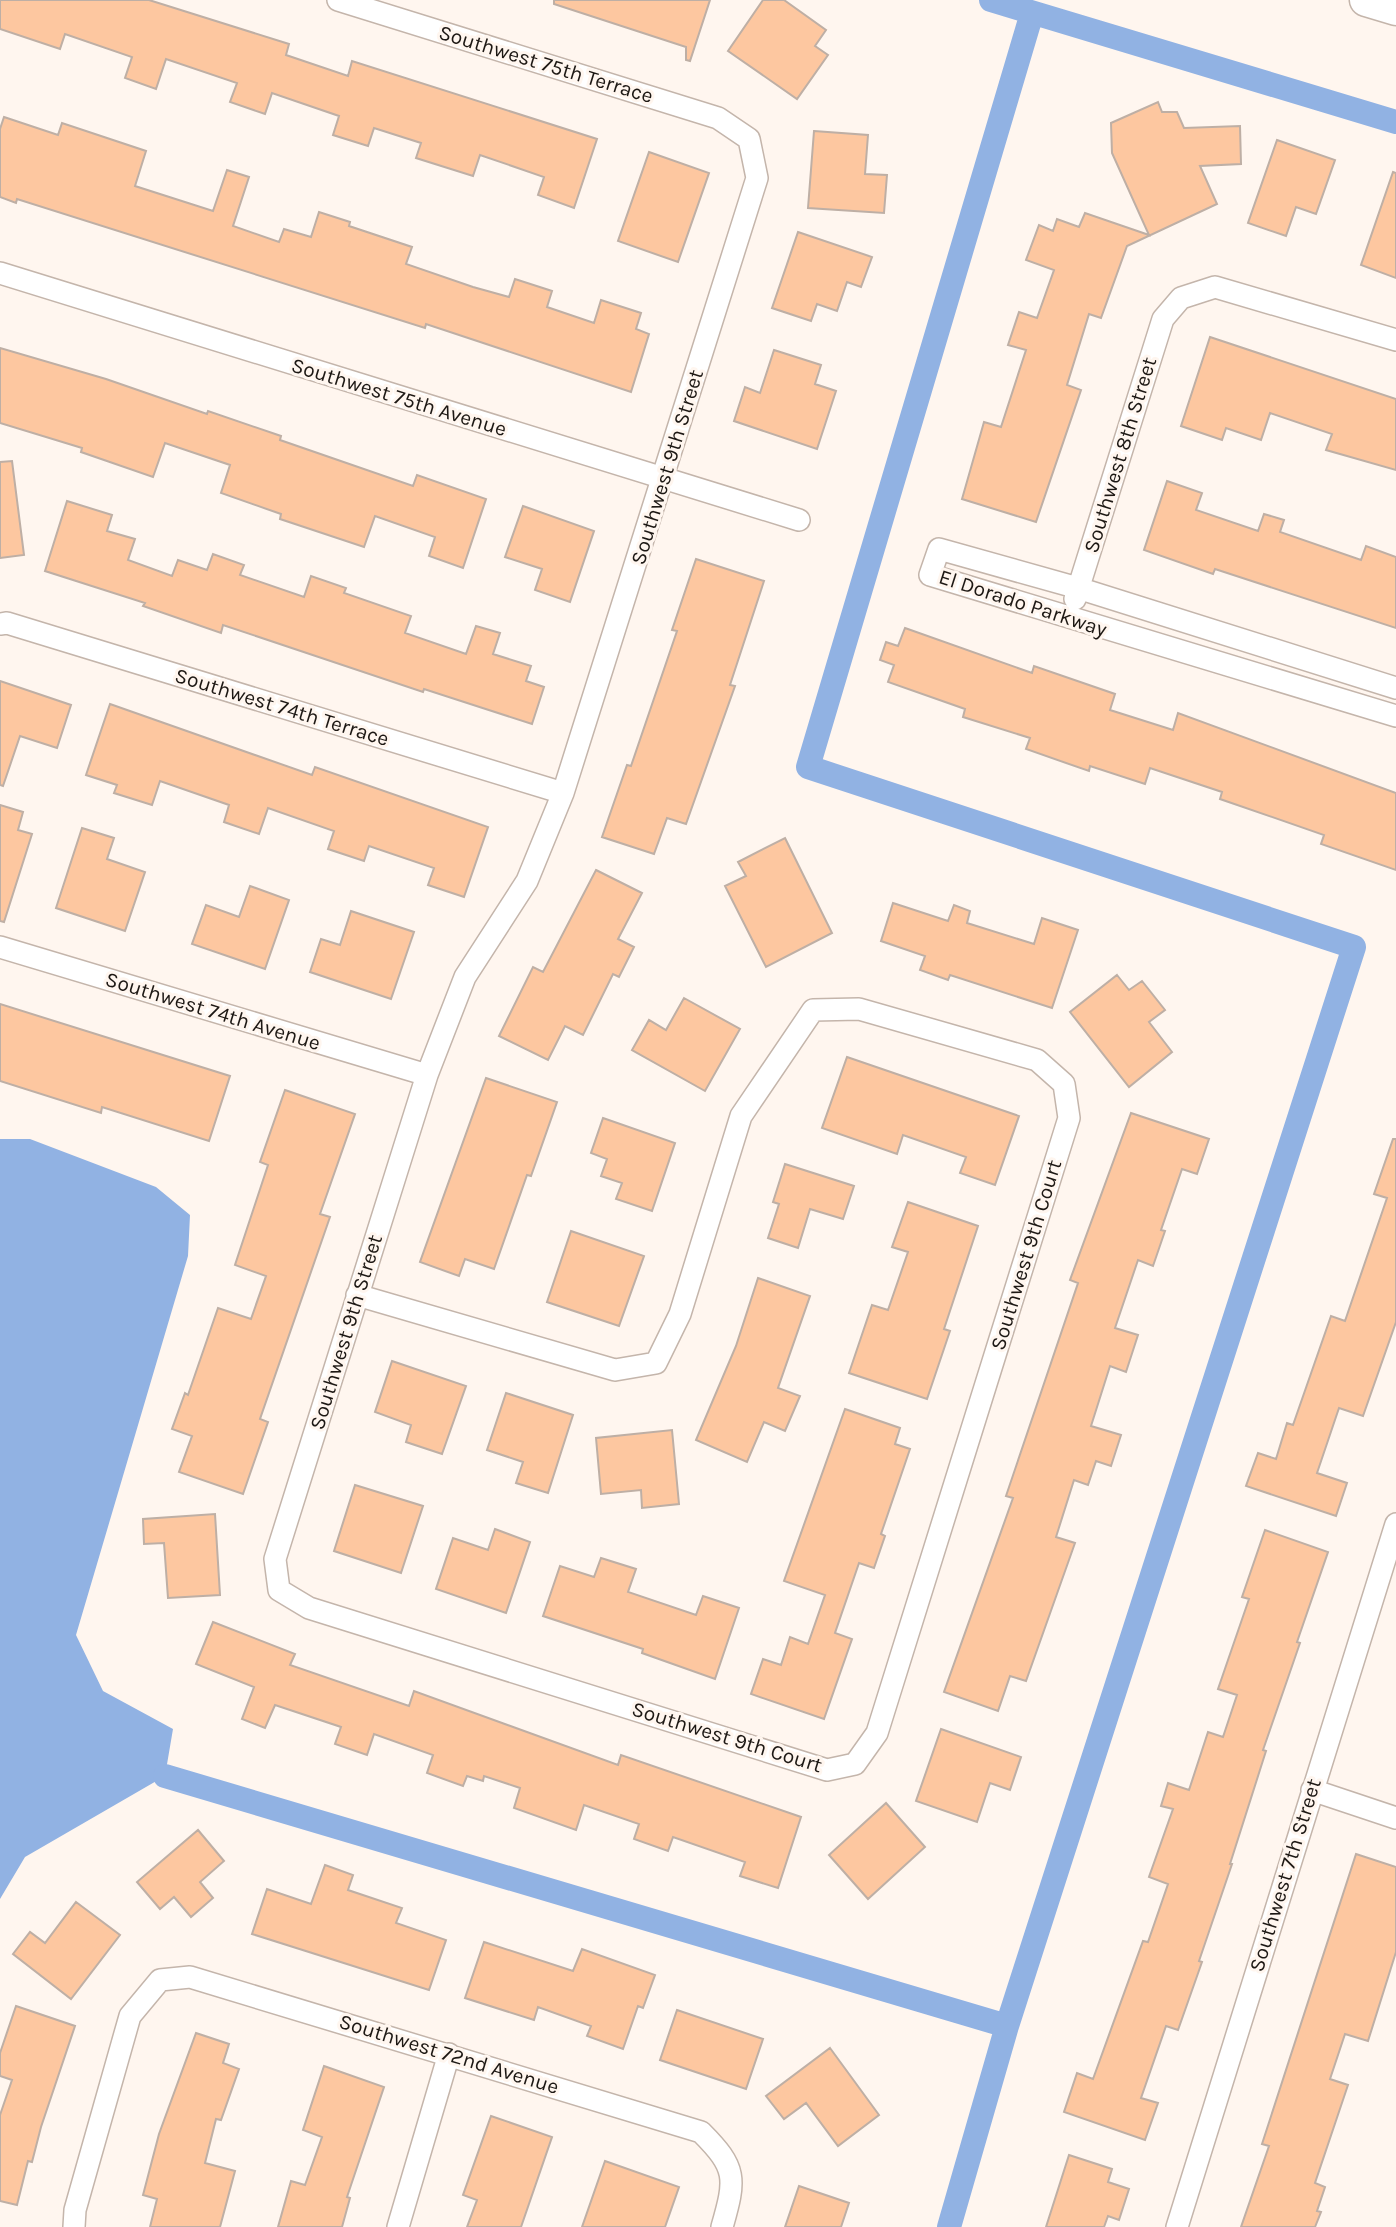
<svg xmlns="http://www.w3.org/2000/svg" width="1396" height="2227" viewBox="0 0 1396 2227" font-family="Karla,sans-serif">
<rect width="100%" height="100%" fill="#fff6ef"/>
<path fill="#91b2e3" d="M0 1139H30L156 1187 190 1215 188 1256 76 1635 103 1691 173 1729 165 1776 25 1857 0 1899Z"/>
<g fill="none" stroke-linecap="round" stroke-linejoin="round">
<path stroke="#91b2e3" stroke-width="24" d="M991 0 1396 122
M165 1776 1007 2026 949 2227
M1007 2026 1354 947 808 767 1032 13"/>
</g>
<path fill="#fdc7a0" stroke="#beafa5" stroke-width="2" d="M0 0H149L289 44 286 55 348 76 352 61 597 139 574 208 538 195 544 177 480 155 473 176 416 158 421 143 374 128 368 146 333 135 339 116 272 93 265 114 230 102 237 83 166 59 156 89 125 78 132 57 65 34 60 49 0 29Z
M554 0H710L690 61 686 60V47L554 4Z
M763 0H784L826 30 815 46 828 55 797 99 728 51Z
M1158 102 1162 112H1177L1184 128 1240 126 1241 164 1200 166 1217 204 1127 246 1101 318 1089 314 1067 385 1081 390 1036 522 962 499 984 422 1001 427 1026 350 1008 345 1019 312 1037 318 1054 270 1026 260 1039 225 1053 231 1057 219 1079 227 1085 213 1149 235 1112 153 1111 123Z
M4 117 58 135 62 123 146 151 135 186 213 211 227 170 249 177 233 226 279 242 284 229 311 237 319 212 350 222 349 226 412 247 406 264 473 287 509 297 515 279 552 291 547 307 594 323 601 300 641 313 636 329 649 334 631 392 426 324 425 328 17 199 16 203 0 197V129Z
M814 131 868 135 865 174 887 175 884 213 808 208Z
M1277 140 1335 160 1316 214 1296 207 1286 236 1248 223Z
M649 152 709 173 678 262 618 241Z
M1393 172 1396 173V278L1361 265Z
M798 232 872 257 861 287 847 282 837 311 817 304 811 321 772 308Z
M1210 337 1396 399V470L1326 450 1332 434 1270 413 1261 440 1226 428 1222 440 1181 426Z
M0 348 106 379 207 414 208 411 281 436 280 440 413 486 417 475 486 499 463 568 429 556 435 537 375 516 364 547 280 519 281 514 221 493 230 465 165 443 153 477 81 452 82 448 0 423Z
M774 350 821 365 815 384 836 391 817 449 734 421 745 387 760 393Z
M12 461 24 555 0 558V462Z
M1167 481 1202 493 1196 510 1258 531 1264 514 1284 520 1280 532 1361 560 1366 546 1396 557V628L1215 569 1213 574 1144 550Z
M67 501 112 515 107 531 135 539 128 560 172 576 178 560 207 570 213 554 244 565 240 575 304 597 311 576 346 588 344 593 411 616 405 633 466 654 476 626 500 633 493 654 531 666 526 681 544 687 532 724 424 689 423 692 223 625 221 633 143 606 145 603 45 571Z
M523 506 594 531 570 602 535 590 542 569 505 557Z
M696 559 764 581 730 685 735 686 686 824 667 818 654 854 602 837 627 765 631 766 677 631 672 630Z
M905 628 1032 673 1034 666 1115 694 1110 710 1173 730 1178 713 1396 793V870L1321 844 1324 835 1220 799 1222 792 1150 768 1145 784 1090 766 1089 771 1026 749 1030 738 963 717 965 709 888 682 894 665 880 660 886 642 898 646Z
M0 681 71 705 57 748 20 736 3 786 0 785Z
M110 704 312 775 315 767 488 827 464 897 428 885 434 868 369 846 364 861 328 849 334 831 268 808 259 834 224 822 229 805 160 781 152 805 114 793 117 785 86 775Z
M0 805 23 812 18 830 32 834 4 922 0 921Z
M82 828 114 838 107 859 145 872 125 931 56 908Z
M785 838 832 933 766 967 725 886 746 876 738 862Z
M596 870 642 893 618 939 634 947 619 977 613 974 583 1035 565 1026 548 1060 499 1036 533 967 543 972Z
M250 886 289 900 265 969 192 944 206 905 239 917Z
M893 903 948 921 954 905 970 911 967 923 1034 944 1042 918 1078 930 1052 1008 950 975 948 980 920 970 925 956 881 941Z
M351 911 414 932 391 999 310 972 321 939 340 945Z
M1117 975 1129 990 1142 981 1165 1010 1149 1022 1172 1052 1129 1087 1070 1012Z
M684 998 740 1029 705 1091 632 1050 649 1020 666 1030Z
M0 1004 230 1076 209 1141 102 1107 101 1113 0 1081Z
M847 1057 1019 1116 995 1185 960 1173 966 1157 903 1135 897 1154 822 1128Z
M486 1078 557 1102 531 1176 527 1175 494 1269 465 1259 459 1276 420 1262Z
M285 1090 355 1114 320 1214 330 1217 260 1419 268 1422 243 1494 179 1472 192 1436 172 1429 185 1393 188 1395 218 1308 251 1319 266 1276 235 1265 268 1165 260 1162Z
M1131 1113 1209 1139 1197 1174 1182 1169 1161 1230 1165 1231 1153 1266 1138 1260 1115 1328 1138 1335 1126 1372 1110 1366 1091 1426 1121 1435 1111 1466 1096 1461 1088 1485 1074 1480 1056 1537 1075 1543 1026 1681 1010 1676 998 1711 944 1692 1013 1498 1006 1496 1078 1283 1070 1280Z
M603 1118 675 1143 652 1211 616 1199 622 1183 601 1176 607 1159 591 1153Z
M1393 1139H1396V1322L1363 1416 1339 1408 1317 1473 1347 1483 1336 1516 1246 1486 1258 1453 1276 1459 1287 1423 1293 1425 1331 1316 1345 1321 1387 1198 1374 1194Z
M785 1164 854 1186 843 1219 810 1209 798 1248 768 1238 779 1204 773 1202Z
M908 1202 978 1226 944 1329 950 1331 927 1399 849 1373 872 1305 888 1310 908 1252 892 1247Z
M571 1231 644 1256 619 1326 547 1302Z
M758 1278 810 1296 778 1388 800 1396 785 1431 764 1422 747 1462 696 1440 736 1346Z
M392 1361 466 1386 442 1454 406 1442 411 1425 375 1412Z
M506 1393 573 1415 548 1493 516 1483 523 1462 487 1450Z
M845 1409 900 1428 895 1444 910 1449 881 1534 885 1536 874 1568 859 1563 835 1633 852 1639 824 1719 751 1694 763 1659 781 1665 790 1637 808 1644 825 1595 784 1581Z
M672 1430 679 1504 642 1508 641 1490 601 1494 596 1438Z
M355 1485 423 1506 401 1573 334 1551Z
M215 1514 220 1595 168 1598 164 1543 144 1544 143 1519Z
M495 1529 530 1542 506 1613 436 1589 453 1538 488 1550Z
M1265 1530 1328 1552 1297 1642 1300 1643 1263 1750 1266 1751 1230 1864H1232L1199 1961 1202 1962 1178 2030 1166 2026 1141 2098 1158 2103 1145 2140 1064 2112 1077 2073 1093 2079 1143 1941 1148 1942 1168 1884 1149 1877 1173 1809 1161 1806 1168 1783 1189 1790 1208 1732 1223 1737 1237 1695 1218 1689 1249 1599 1242 1597Z
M601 1558 636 1569 628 1592 696 1615 703 1596 739 1608 715 1679 642 1653 643 1649 543 1616 560 1566 594 1577Z
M213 1622 295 1654 290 1665 409 1706 414 1691 618 1765 621 1755 801 1817 778 1888 740 1876 745 1862 673 1837 668 1851 634 1839 639 1824 584 1805 576 1830 514 1808 520 1788 484 1776 483 1781 467 1776 463 1786 427 1773 433 1755 374 1734 367 1755 335 1744 341 1727 275 1705 265 1728 242 1719 254 1687 196 1664Z
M941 1729 1021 1757 1010 1790 990 1783 977 1822 916 1801Z
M886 1803 925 1847 868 1899 829 1855Z
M198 1830 224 1861 200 1882 213 1898 191 1917 174 1897 160 1909 137 1882Z
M1356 1854 1396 1867V1952L1368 2041 1345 2034 1330 2079 1348 2085 1315 2183 1325 2187 1317 2211 1321 2212 1315 2227H1241L1269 2146 1262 2144Z
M325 1865 353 1875 348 1890 402 1908 396 1923 446 1940 429 1990 252 1934 267 1889 311 1904Z
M76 1902 120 1935 71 1999 13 1954 30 1932 45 1943Z
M484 1942 573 1971 582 1949 655 1975 643 2008 638 2006 623 2049 587 2036 591 2026 538 2007 534 2020 465 1998Z
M16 2006 75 2026 41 2127 32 2162 28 2161 17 2205 0 2201V2115L12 2080 0 2076V2053Z
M677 2010 763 2039 746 2089 660 2060Z
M196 2033 229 2044 223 2063 239 2069 221 2120 216 2119 205 2163 235 2171 220 2227H150L157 2199 143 2195 159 2134Z
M830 2048 879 2115 838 2146 806 2103 784 2119 766 2096Z
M324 2066 384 2087 347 2197 350 2198 342 2227H278L291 2181 305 2185 322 2137 303 2130Z
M491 2116 552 2137 521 2227H467L477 2200 463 2195Z
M1069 2155 1112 2169 1108 2182 1129 2189 1119 2220 1108 2216 1104 2227H1046Z
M605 2161 679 2187 665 2227H582Z
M799 2186 849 2203 841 2227H785Z"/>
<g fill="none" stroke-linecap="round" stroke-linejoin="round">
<defs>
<path id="minor" d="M338 0 718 118 749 139 757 178 563 793 527 881 465 977 427 1075 275 1559 279 1590 309 1608 827 1770 855 1764 877 1733 1069 1118 1064 1084 1037 1060 859 1009 813 1010 741 1116 680 1314 656 1363 615 1370 357 1295
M0 273 799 520
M1075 599 1163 319 1181 298 1215 287 1396 340
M0 624 7 623 563 793
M1396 688 1078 588 939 549 930 575 1396 716
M0 947 427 1075
M1312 1790 1396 1818
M74 2227 75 2210 130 2016 160 1980 190 1977 701 2132C737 2168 736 2178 722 2227
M398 2227 449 2054
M1177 2227 1396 1524"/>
<path id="primary" d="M1366 0 1396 9"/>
</defs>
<use href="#minor" stroke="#c4b5ab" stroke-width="24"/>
<use href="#primary" stroke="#c4b5ab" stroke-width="35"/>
<use href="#minor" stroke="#fff" stroke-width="21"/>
<use href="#primary" stroke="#fff" stroke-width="32"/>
</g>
<g text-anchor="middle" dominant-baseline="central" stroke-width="6" stroke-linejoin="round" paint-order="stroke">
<g font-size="21" fill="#1d1814" stroke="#fff6ef">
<text transform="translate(546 64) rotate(17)">Southwest 75th Terrace</text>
<text transform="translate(399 397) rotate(17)">Southwest 75th Avenue</text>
<text transform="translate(1120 455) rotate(-73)">Southwest 8th Street</text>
<text transform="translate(667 467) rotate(-73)">Southwest 9th Street</text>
<text transform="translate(1023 603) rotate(18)">El Dorado Parkway</text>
<text transform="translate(282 707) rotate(17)">Southwest 74th Terrace</text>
<text transform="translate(213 1011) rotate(17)">Southwest 74th Avenue</text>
<text transform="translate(1026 1255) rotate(-73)">Southwest 9th Court</text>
<text transform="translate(346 1332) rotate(-73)">Southwest 9th Street</text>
<text transform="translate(727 1737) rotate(17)">Southwest 9th Court</text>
<text transform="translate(1285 1875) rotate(-73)">Southwest 7th Street</text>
<text transform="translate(449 2054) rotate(17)">Southwest 72nd Avenue</text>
</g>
</g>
</svg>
